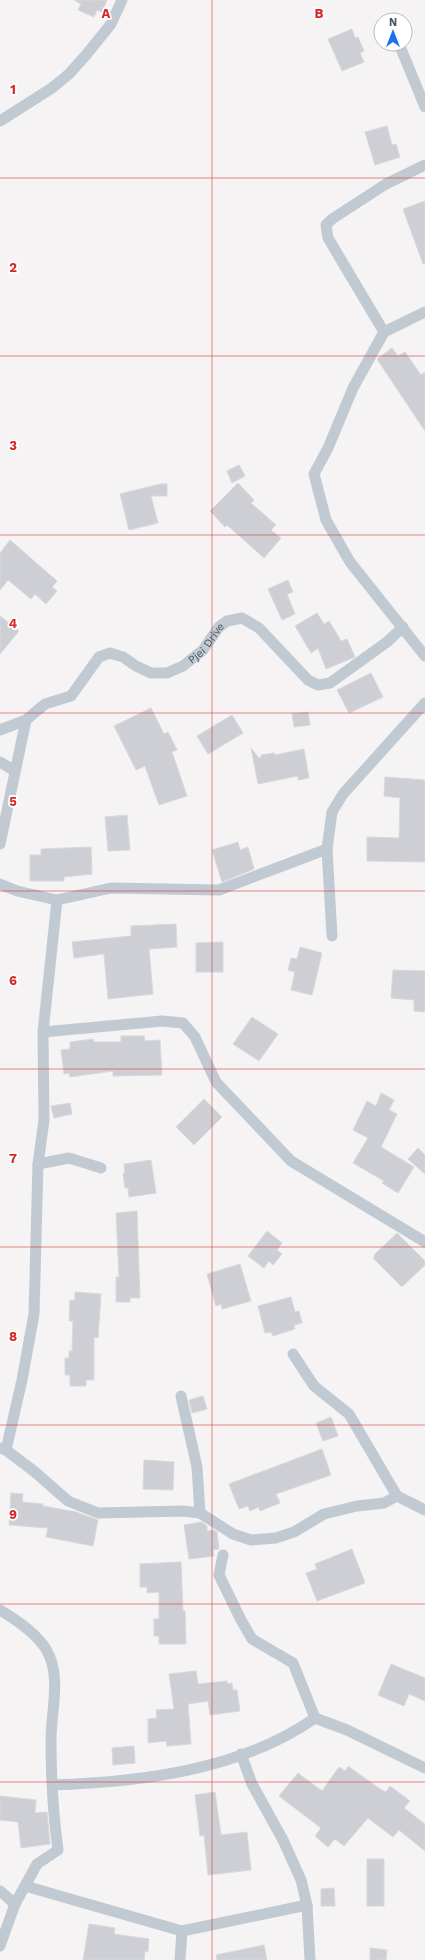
<svg xmlns="http://www.w3.org/2000/svg" width="425" height="1960" viewBox="0 0 425 1960" font-family="'Work Sans',sans-serif">
<rect width="100%" height="100%" fill="#f5f3f3"/>
<path fill="#cdcfd5" stroke="#d7d9de" d="M74 0H107L102 12 97 10 94 17 78 10 81 4Z
M352 29 355 38 358 37 364 51 360 53 364 62 342 71 328 39Z
M387 126 392 145 396 144 400 157 375 165 365 132Z
M425 201V264H423L403 209Z
M392 348 398 356 405 352 421 375 425 372V431L377 359Z
M239 465 245 476 232 483 227 471Z
M238 483 254 500 251 503 276 525 271 530 281 538 264 558 227 525 225 527 210 511Z
M160 484H167V496H151L158 523 129 530 120 494Z
M10 540 57 581 52 587 57 591 46 604 35 594 31 599 8 580 0 590V553Z
M288 580 293 592 287 594 295 614 282 620 268 589Z
M317 613 324 624 329 621 341 641 347 639 355 657 326 669 318 648 311 653 295 626Z
M0 616 19 631 0 654Z
M371 673 383 697 349 713 337 690Z
M151 708 164 734 168 732 177 750 172 752 187 796 159 805 145 766 136 770 114 726Z
M308 712 310 725 294 727 292 714Z
M232 715 243 733 208 754 197 736Z
M251 748 259 758H261V755L274 753 275 755 304 749 309 778 298 780V776L258 784Z
M385 777 425 780V862L367 861V837L399 838 400 798 384 796Z
M127 815 130 850 108 851 105 817Z
M238 842 240 850 248 847 254 869 222 882 212 850Z
M91 847 92 874 64 877V881H30V855H41V849Z
M176 924 177 947 149 949 153 994 108 999 104 954 74 958 72 942 131 936V926Z
M223 942V972H196V943Z
M300 947 322 953 312 995 291 990 295 972 288 970 291 958 297 959Z
M393 970 425 971V1012L414 1011V1000L391 998Z
M252 1017 278 1034 259 1061 233 1044Z
M121 1036H144L145 1041 160 1040 162 1075 113 1076V1071L70 1077 69 1073 64 1074 61 1050 70 1049V1042L93 1039 94 1042H121Z
M381 1093 394 1100 389 1110 397 1114 381 1147 414 1167 398 1193 382 1183 384 1181 353 1163 368 1138 353 1130 367 1101 376 1106Z
M204 1099 222 1117 194 1145 176 1127Z
M70 1103 72 1114 54 1118 51 1106Z
M418 1148 425 1155V1174L408 1159Z
M151 1160 156 1193 129 1197 128 1188H125L123 1173H125L124 1164Z
M137 1211 140 1298H130V1302H116V1277H119L116 1213Z
M267 1231 282 1243 277 1250 282 1254 273 1265 269 1261 264 1268 248 1256Z
M397 1233 425 1261V1265L402 1287 373 1258 375 1256 374 1255Z
M240 1264 251 1301 222 1309 221 1304 216 1306 207 1274Z
M75 1292 101 1294 98 1338 94 1337V1380H86V1386H70V1375H65V1358H69V1351H72L73 1321H69L70 1300H75Z
M291 1297 295 1312 299 1311 302 1323 294 1325 295 1329 273 1336 271 1332 265 1333 258 1306Z
M203 1396 207 1409 192 1413 189 1400Z
M331 1417 338 1436 323 1441 316 1423Z
M322 1449 331 1475 276 1494 280 1503 260 1511 259 1507 250 1511 248 1506 239 1509 229 1484Z
M144 1460 174 1462 173 1490 143 1489Z
M11 1493 23 1494 22 1502 43 1504V1506L76 1512 98 1520 93 1546 46 1537 48 1528 9 1525Z
M202 1522 207 1526V1531L214 1530 217 1532 219 1549 213 1550 214 1556 189 1559 184 1525Z
M352 1549 365 1583 317 1601 306 1573 317 1569 315 1564Z
M181 1562 183 1611H185L186 1644H159V1636H154V1619H159V1592L147 1593V1587H140V1564Z
M391 1664 425 1678V1701L409 1694 404 1706 378 1695Z
M196 1671 198 1684 227 1681V1684L232 1683 233 1690H237L240 1711 210 1715 208 1701 188 1704 191 1744 167 1746 166 1741 148 1743V1719L157 1718 156 1710 174 1709 169 1674Z
M134 1746 135 1763 113 1765 112 1748Z
M348 1766 380 1789 386 1792 390 1786 410 1801 404 1808 425 1824V1851L399 1830 393 1837 368 1818 344 1846 335 1839 328 1847 315 1836 321 1828 279 1796 298 1773 322 1791 339 1767 345 1771Z
M215 1792 221 1835 247 1832 251 1870 208 1875 204 1835 200 1836 195 1795Z
M0 1796 36 1800 35 1813 47 1812 50 1844 21 1848 18 1822 0 1820Z
M367 1859H384V1906H367Z
M334 1888 335 1906H321V1889Z
M89 1924 115 1928 114 1934 149 1939 148 1952 145 1951 144 1960H83Z
M264 1945 267 1960H217L216 1955Z
M370 1948 387 1950 386 1960H370Z"/>
<g fill="none" stroke-linecap="round" stroke-linejoin="round">
<g stroke="#c1cad2" stroke-width="11">
<path d="M399 44 425 107"/>
<path d="M0 121 52 88 69 74 86 55 111 24 122 0"/>
<path d="M425 165 386 184 332 219 326 225 328 238 384 332 353 388 328 448 314 474 326 520 350 562 425 656"/>
<path d="M384 332 425 312"/>
<path id="s1" d="M0 730 26 720 45 704 71 696 99 657 110 653 123 657 136 666 151 673H167L183 666 203 650 219 627 227 621 242 618 259 628 308 680 318 685 330 683 387 642 403 627"/>
<path d="M0 762 15 771"/>
<path d="M0 844 26 720"/>
<path d="M0 884 17 891 57 900 111 888 219 890 327 849"/>
<path d="M332 936 327 849 332 812 343 794 425 703"/>
<path d="M43 1032 162 1021 183 1023 195 1037 216 1082 291 1161 425 1242"/>
<path d="M38 1164 69 1158 101 1168"/>
<path d="M293 1354 314 1386 349 1414 397 1496"/>
<path d="M181 1396 197 1467 200 1513"/>
<path d="M0 1448 6 1450 35 1472 68 1501 98 1513 183 1511 200 1513 233 1534 251 1540 276 1538 294 1532 324 1514 357 1506 384 1503 397 1496 425 1510"/>
<path d="M6 1450 22 1380 34 1314 38 1164 44 1120 43 1032 57 900"/>
<path d="M223 1555 219 1575 241 1620 252 1639 293 1663 315 1718 347 1730 425 1768"/>
<path d="M0 1610C17 1620 35 1632 46 1649 62 1676 51 1711 51 1740 51 1777 53 1813 58 1850L37 1864 15 1904 0 1946"/>
<path d="M241 1754 252 1784 283 1840 301 1880 307 1905 310 1960"/>
<path d="M53 1785C141 1782 241 1770 315 1718"/>
<path d="M25 1886 182 1931"/>
<path d="M0 1891 15 1904"/>
<path d="M180 1960 182 1931 307 1905"/>
</g>
</g>
<path fill="none" stroke="#d62828" stroke-width="1" stroke-opacity="0.55" d="M212 0V1960M0 178H425M0 356H425M0 535H425M0 713H425M0 891H425M0 1069H425M0 1247H425M0 1425H425M0 1604H425M0 1782H425"/>
<g text-anchor="middle" dominant-baseline="central" stroke-width="3.5" stroke-linejoin="round" paint-order="stroke">
<g font-size="11" fill="#4a5661" stroke="#fff">
<text stroke="none"><textPath href="#s1" startOffset="252">Pjei Drive</textPath></text>
</g>
</g>
<g font-size="13" text-anchor="middle" font-weight="bold" fill="#d62828" stroke="#fff" stroke-width="3.5" stroke-linejoin="round" paint-order="stroke">
<text x="106" y="18">A</text>
<text x="319" y="18">B</text>
<text x="13" y="94">1</text>
<text x="13" y="272">2</text>
<text x="13" y="450">3</text>
<text x="13" y="628">4</text>
<text x="13" y="806">5</text>
<text x="13" y="985">6</text>
<text x="13" y="1163">7</text>
<text x="13" y="1341">8</text>
<text x="13" y="1519">9</text>
</g>
<g transform="translate(393 32)"><circle r="19" fill="#ffffff" stroke="#b7bbc0"/>
<path d="M0-3L7 15L0 10L-7 15Z" fill="#1a73e8"/>
<text y="-6" font-size="11" font-weight="bold" text-anchor="middle" fill="#4a5661">N</text>
</g>
</svg>
